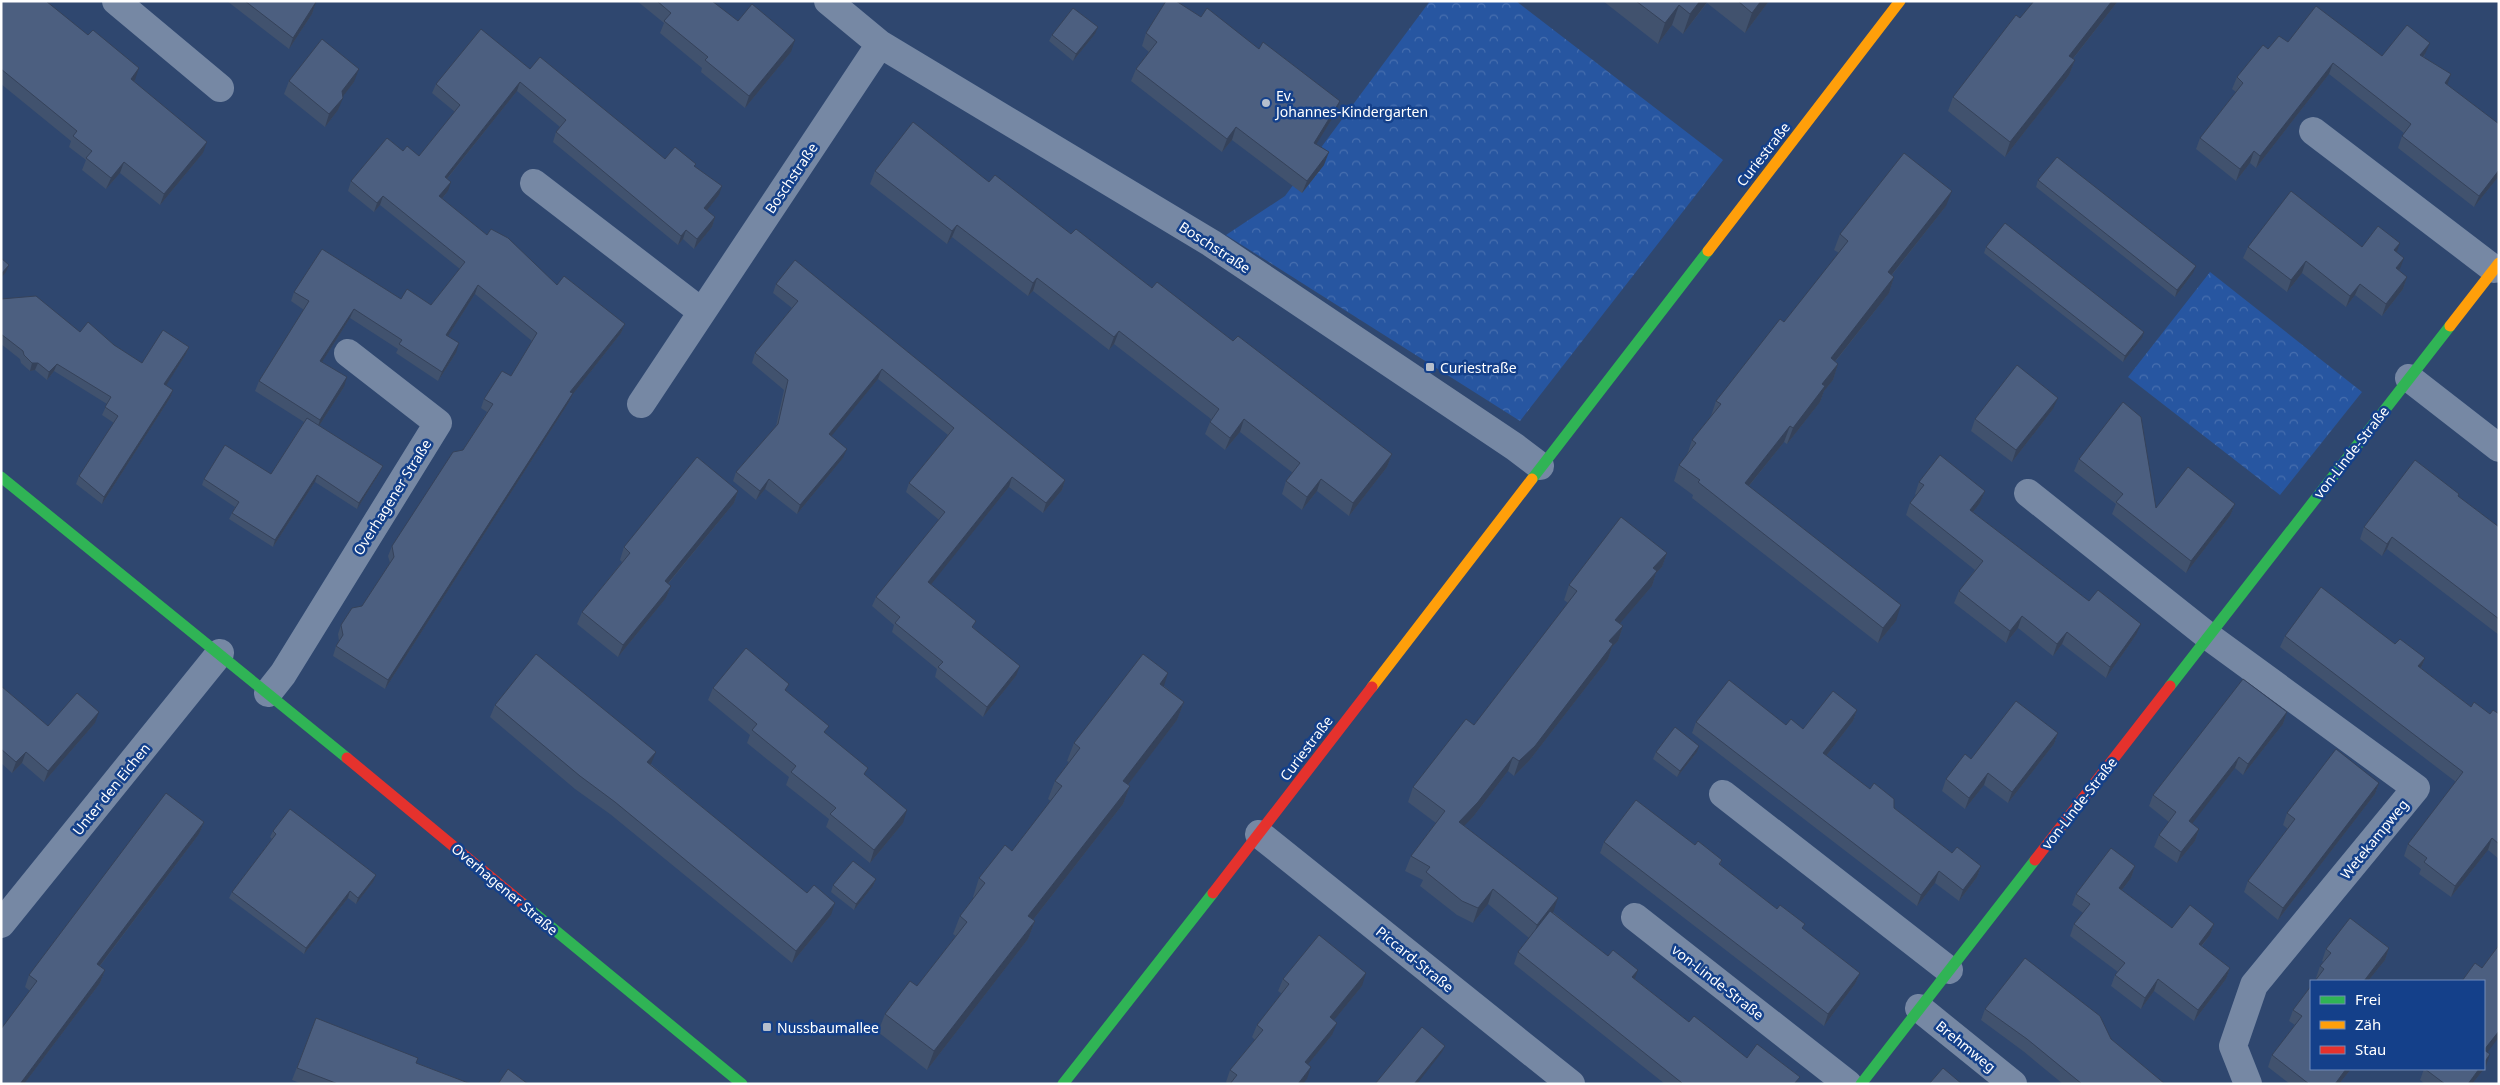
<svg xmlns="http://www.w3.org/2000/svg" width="2500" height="1085" viewBox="0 0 2500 1085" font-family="'Noto Sans',sans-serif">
<defs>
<pattern id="forest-crowns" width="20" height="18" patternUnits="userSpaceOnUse" patternTransform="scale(1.25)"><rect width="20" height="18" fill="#2756a1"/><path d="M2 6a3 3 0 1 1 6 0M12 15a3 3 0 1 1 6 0" fill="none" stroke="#476faf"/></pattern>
</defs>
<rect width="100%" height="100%" fill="#2f476f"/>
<path fill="url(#forest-crowns)" d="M1430 1H1516L1723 160 1520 421 1226 235 1285 196Z
M2210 272 2362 392 2280 495 2128 377Z"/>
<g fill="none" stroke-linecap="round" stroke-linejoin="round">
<path stroke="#7688a4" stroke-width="28" d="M116 1 220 88
M828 1 880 44 1211 243 1515 447 1540 466
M2313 131 2494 269
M534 183 702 312
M2409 378 2499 448
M641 404 880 44
M2028 493 2208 636 2416 788 2254 985 2233 1046 2248 1084
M268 693 283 674 438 423 348 353
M1723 794 1949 970
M1259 834 1571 1084
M1635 917 1848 1084
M1 924 220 653
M1919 1008 2013 1084"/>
<path stroke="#30b455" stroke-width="11" d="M1 477 347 758
M1532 479 1708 251
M2170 686 2450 326
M522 903 742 1084
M1063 1084 1213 893
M1861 1084 2035 860"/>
<path stroke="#ff9f0a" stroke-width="11" d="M1708 251 1900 1
M2450 326 2499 263
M1372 687 1532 479"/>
<path stroke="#e5322d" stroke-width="11" d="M347 758 522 903
M2035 860 2170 686
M1213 893 1372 687"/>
</g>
<path fill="#41526e" d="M1 1 135 80 134 82 203 153 160 205 120 173 106 189 82 170 86 160 69 147 71 141 1 84Z
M227 1H314L316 2 312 14 289 49Z
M637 1H712L738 21 791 52 745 108 701 72 702 68 660 33 664 23Z
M1603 1H1769L1745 33 1707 3 1683 34 1672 25 1658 44Z
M2034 1H2118L2073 59 2075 60 2069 75 2005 157 1948 111 1953 97 2020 18Z
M1146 33 1335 114 1316 144 1324 165 1302 193 1232 140 1222 152 1131 81 1136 69 1149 52 1142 46Z
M1095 34 1073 61 1049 41 1052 35Z
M2288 42 2382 56 2425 54 2424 57 2448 85 2499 176 2474 207 2398 148 2402 136 2404 133 2329 74 2256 168 2250 163 2236 181 2196 149 2200 138 2236 92 2232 89 2237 77 2268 49Z
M530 69 665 159 695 167 719 195 707 210 715 217 712 227 694 249 683 239 678 245 553 142 556 132 560 127 517 91 447 179 448 191 442 199 487 235 557 285 625 324 621 333 573 394 569 402 385 689 333 656 336 646 339 641 338 634 341 625 362 606 390 563 388 556 392 546 463 450 487 412 481 408 484 399 511 376 532 341 475 294 448 336 456 353 438 381 396 353 398 349 350 318 322 362 344 387 319 426 383 466 380 472 357 509 315 482 273 547 229 519 235 507 202 485 204 479 271 474 304 422 255 391 259 381 304 310 291 301 294 292 401 299 431 305 460 269 380 205 374 212 348 191 351 181 403 151 419 156 455 112 432 93 436 84Z
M289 81 354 82 342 97 338 110 325 127 284 94Z
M875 171 989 182 1233 341 1392 454 1387 467 1349 516 1317 491 1302 510 1282 494 1286 481 1293 473 1240 432 1225 450 1205 434 1210 422 1211 419 1114 344 1109 350 1033 291 1028 296 952 237 947 244 870 184Z
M2038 180 2193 273 2175 297 2036 187Z
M1946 206 1892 275 1894 277 1889 293 1835 362 1838 364 1833 380 1824 391 1820 402 1787 444 1784 442 1749 486 1896 621 1878 643 1692 498 1693 495 1674 481 1679 465 1687 455 1692 440 1711 416 1716 401 1784 322 1839 253 1834 250 1840 234Z
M2400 243 2396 252 2400 269 2399 271 2407 277 2403 289 2382 316 2355 295 2346 307 2302 273 2287 292 2243 258 2248 247H2362Z
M1986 247 2142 338 2123 362 1984 253Z
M776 284 1065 480 1062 490 1043 513 1009 487 931 584 974 628 1016 676 983 717 935 677 937 669 892 632 894 625 872 606 876 597 939 520 906 492 909 483 948 435 878 379 831 436 843 458 797 514 765 489 756 500 733 481 736 472 776 426 784 390 752 363 755 353 792 308 773 293Z
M1 299 80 332 114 345 142 363 189 347 186 354 166 385 173 390 170 398 102 504 76 484 79 476 114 423 102 415 107 404 54 371 47 380 35 370 30 371 21 363 20 359 1 344Z
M2053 409 2012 462 1971 431 1975 419Z
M2079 459 2156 508 2235 504 2230 516 2186 573 2112 514 2116 504 2074 471Z
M1919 482 1985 491 1980 503 1973 512 2089 601 2136 635 2106 678 2062 644 2053 656 2018 628 2006 643 1954 603 1959 591 1975 570 1906 515 1910 503 1916 495 1915 494Z
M738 491 734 503 668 584 671 586 666 598 618 657 577 624 582 612 622 562 620 560 624 547Z
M2458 496 2499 527V635L2387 549 2382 556 2360 539 2364 527Z
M1667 553 1662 567 1656 573 1652 586 1620 623 1623 626 1618 641 1612 647 1608 659 1529 761 1514 776 1508 771 1473 817 1464 825 1553 912 1635 979 1689 1022 1747 1058 1797 1084H1665L1514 964 1518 952 1529 938 1488 904 1473 923 1457 915 1420 886 1423 880 1405 871 1411 856 1436 823 1408 802 1413 787 1474 725 1568 603 1564 600 1569 585Z
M2285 636 2395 644 2425 658 2421 668 2471 707 2490 714H2499V859L2488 850 2451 897 2419 874 2421 869 2404 856 2408 844 2456 782 2280 647Z
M1 686 48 726 95 723 44 782 22 763 12 773 1 763Z
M1164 686 1184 702 1177 720 1128 784 1130 786 1123 804 1033 920 1035 921 1028 939 927 1070 878 1032 885 1014 917 986 956 936 953 934 960 916 974 898 973 897 979 878 1012 851 1051 801 1048 799 1055 781 1069 762 1067 761 1074 743Z
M713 688 787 691 865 776 903 823 870 863 826 827 829 819 786 785 789 777 747 743 750 735 708 700Z
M495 705 651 764 831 915 792 963 610 814 575 789 490 717Z
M1857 710 1853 721 1826 756 1952 853 1981 866 1977 877 1959 901 1935 883 1917 906 1692 733 1696 722 1803 729Z
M2287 712 2283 724 2243 775 2235 768 2192 823 2199 829 2195 841 2177 863 2154 847 2159 835 2169 822 2149 806 2153 795Z
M2058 733 2054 744 2008 803 1984 785 1965 809 1942 791 1946 779 1971 759Z
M1656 752H1697L1677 777 1653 759Z
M2379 783 2375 794 2278 920 2244 892 2248 881 2288 829 2283 825 2287 813Z
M204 822 199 834 100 966 105 970 100 983 24 1084H1L30 991 25 987 29 975Z
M273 831 373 882 356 904 348 898 304 954 229 898 232 892 272 839 270 837Z
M1604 842 1695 845 1722 860 1720 865 1860 973 1855 984 1824 1026 1600 853Z
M2135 866 2131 878 2122 890 2172 928 2214 924 2210 935 2202 946 2230 968 2226 979 2194 1021 2154 991 2141 1009 2111 986 2115 975 2118 972 2070 936 2074 924 2083 913 2072 905 2076 894Z
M876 879 873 886 854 910 831 892 833 885Z
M2389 948 2385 960 2368 981H2315L2317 978H2316L2320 966 2324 962 2322 961 2326 949Z
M1283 979 1362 986 1334 1020 1332 1035 1308 1064 1307 1079 1303 1084H1228L1226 1082 1230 1070 1255 1040 1252 1037 1257 1025 1282 994 1278 991Z
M2311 986V1069H2351L2339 1084H2290L2268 1067 2272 1055 2295 1025 2289 1021 2293 1010Z
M1985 1009 2111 1039 2165 1084H2063L2023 1051 1981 1020Z
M316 1018 417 1063 471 1084H302L292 1080Z
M2424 1069H2484L2472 1084H2425L2420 1080Z"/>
<path fill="#35425a" d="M1700 1H1708L1683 34 1690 14Z
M1761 1H1769L1745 33 1752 13Z
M2112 1H2118L2064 70 2069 56Z
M316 2 312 14 289 49 293 38Z
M1679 5 1672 25 1658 44 1665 23Z
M1098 27 1095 34 1073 61 1076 54Z
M795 40 791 52 745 108 749 96Z
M2430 43 2425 54 2416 66 2420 55Z
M2075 60 2069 75 2005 157 2010 142Z
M2333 63 2329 74 2256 168 2260 156Z
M139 68 135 80 127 90 131 79Z
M359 69 354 82 337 104 342 91Z
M2451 74 2447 86 2445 83Z
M520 82 517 91 441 186 445 177Z
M343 98 338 110 325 127 329 114Z
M1340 101 1335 114 1309 156 1314 143Z
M1236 127 1232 140 1222 152 1227 139Z
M207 142 203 153 160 205 164 194Z
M2254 151 2250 163 2236 181 2240 169Z
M1329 152 1324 165 1302 193 1307 181Z
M124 162 120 173 106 189 111 178Z
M2499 170V176L2474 207 2479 196Z
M451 182 448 191 436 206 439 196Z
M722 186 719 195 701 218 704 208Z
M1952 191 1946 206 1882 287 1888 272Z
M383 196 380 205 374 212 377 203Z
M715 217 712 227 694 249 697 239Z
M957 225 952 237 947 244 952 231Z
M686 230 683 239 678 245 681 236Z
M2400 243 2396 254 2394 250Z
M2404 258 2400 269 2391 280 2396 268Z
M2306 261 2302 273 2287 292 2291 280Z
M9 265 6 272 1 278V274Z
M2196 266 2193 273 2175 297 2177 290Z
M1894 277 1889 293 1825 374 1831 358Z
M2407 277 2403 289 2382 316 2386 304Z
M1037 278 1033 291 1028 296 1033 283Z
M2360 284 2355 295 2346 307 2350 296Z
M478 285 475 294 443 344 446 335Z
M354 309 350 318 317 370 320 361Z
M625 324 621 333 573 394 569 402 385 689 388 680 570 392Z
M1119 331 1114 344 1109 350 1114 337Z
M2144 332 2142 338 2123 362 2125 356Z
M459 343 456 353 438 381 442 372Z
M189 347 186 354 162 392 164 384Z
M32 363H38L35 370 30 371Z
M57 364 54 371 47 380 49 372Z
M1838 364 1833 380 1824 391 1820 402 1787 444 1793 428 1822 384Z
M882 369 878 379 825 444 829 434Z
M347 377 344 387 317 429 320 420Z
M173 390 170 398 102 504 104 497Z
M2058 398 2053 409 2012 462 2016 450Z
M1244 419 1240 432 1225 450 1230 438Z
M1790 426 1784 442 1739 498 1745 483Z
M847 449 843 458 797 514 800 505Z
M1392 454 1387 467 1349 516 1353 503Z
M383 466 380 472 357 509 359 503Z
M317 475 315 482 273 547 275 540Z
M1012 477 1009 487 925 592 928 582Z
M769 479 765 489 756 500 760 491Z
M1321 479 1317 491 1302 510 1307 497Z
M1065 480 1062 490 1043 513 1046 503Z
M738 491 734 503 660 593 665 581Z
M1985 491 1980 503 1966 521 1970 510Z
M2235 504 2230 516 2186 573 2191 561Z
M2392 537 2387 549 2382 556 2387 544Z
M1667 553 1662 567 1656 573 1652 586 1610 635 1615 620 1653 568Z
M671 586 666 598 618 657 623 645Z
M1901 605 1896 621 1878 643 1883 628Z
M2022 616 2018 628 2006 643 2010 631Z
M2141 624 2136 635 2106 678 2110 667Z
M1623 626 1618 641 1612 647 1608 659 1529 761 1514 776 1519 761 1609 641Z
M2067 632 2062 644 2053 656 2057 644Z
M2425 658 2420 670 2418 666Z
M1020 666 1016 676 983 717 987 707Z
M1168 673 1162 692 1160 684Z
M1184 702 1177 720 1117 799 1123 781Z
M1857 710 1853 721 1819 765 1823 753Z
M99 712 95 723 44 782 48 771Z
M2287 712 2283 724 2243 775 2248 764Z
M2058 733 2054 744 2008 803 2012 792Z
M1699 746 1697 752 1677 777 1680 771Z
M26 752 22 763 12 773 16 762Z
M656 752 651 764 643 774 647 762Z
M1513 757 1508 771 1473 817 1454 836 1459 822Z
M2239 757 2235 768 2185 833 2189 821Z
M1988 773 1984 785 1965 809 1969 798Z
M2379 783 2375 794 2278 920 2283 908Z
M1130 786 1123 804 1022 934 1028 916Z
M907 810 903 823 870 863 874 850Z
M204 822 199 834 92 976 97 964Z
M2199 829 2195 841 2177 863 2181 852Z
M2492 838 2488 850 2451 897 2455 886Z
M1981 866 1977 877 1959 901 1963 890Z
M2135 866 2131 878 2115 899 2119 888Z
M1939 871 1935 883 1917 906 1921 895Z
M376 875 373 882 356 904 358 898Z
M876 879 873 886 854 910 856 904Z
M1493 889 1488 904 1473 923 1478 908Z
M350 891 348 898 304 954 306 948Z
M1558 898 1553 913 1532 940 1537 925Z
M835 903 831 915 792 963 796 951Z
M1035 921 1028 939 927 1070 934 1051Z
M2214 924 2210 935 2194 955 2199 944Z
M2389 948 2385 960 2368 981H2364Z
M2230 968 2226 979 2194 1021 2198 1010Z
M105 970 100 983 24 1084H20Z
M1638 970 1634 981 1632 977Z
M1366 973 1362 986 1326 1030 1330 1017Z
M1860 973 1855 984 1824 1026 1828 1014Z
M2158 979 2154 991 2141 1009 2145 998Z
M1337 1023 1332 1035 1300 1074 1305 1062Z
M2499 1031V1037L2484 1057V1050Z
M1445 1046 1442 1052 1417 1084H1414Z
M2490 1054 2486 1066 2484 1069V1063Z
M1311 1067 1307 1079 1303 1084H1298Z
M2346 1069H2351L2339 1084H2335Z
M2479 1069H2484L2472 1084H2468Z"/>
<path fill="#4c5f80" stroke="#35425a" d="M1 1H46L88 35 93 30 139 68 131 79 207 142 164 194 124 162 111 178 86 158 92 151 73 136 77 131 1 69Z
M245 1H314L316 2 293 38Z
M657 1H712L738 21 752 4 795 40 749 96 705 60 708 57 664 21 671 13Z
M1166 1H1176L1201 17 1207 8 1259 49 1263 42 1340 101 1314 143 1329 152 1307 181 1236 127 1227 139 1136 69 1157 42 1146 33Z
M1636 1H1700L1690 14 1679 5 1665 23Z
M1738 1H1761L1752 13Z
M2034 1H2112L2069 56 2075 60 2010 142 1953 97 2016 15 2020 18Z
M2316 6 2382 56 2407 25 2430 43 2420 55 2451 74 2445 83 2499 124V170L2479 196 2402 136 2411 124 2333 63 2260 156 2254 151 2240 169 2200 138 2243 83 2237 77 2263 45 2268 49 2279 36 2288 42Z
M1073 8 1098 27 1076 54 1052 35Z
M481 29 530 69 540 57 665 159 675 147 696 164 694 166 722 186 704 208 715 217 697 239 686 230 681 236 556 132 566 120 520 82 445 177 451 182 439 196 487 235 491 229 508 238 557 285 564 276 625 324 570 392 573 393 388 680 336 646 343 635 341 625 352 608 362 606 394 557 392 546 453 452 463 450 493 404 484 399 502 371 511 376 537 333 478 285 446 335 459 343 442 372 399 344 402 340 354 309 320 361 347 377 320 420 259 381 309 301 294 292 322 249 401 299 407 289 431 305 465 262 383 196 377 203 351 181 387 138 403 151 407 146 419 156 460 105 436 84Z
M322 39 359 69 342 91 343 98 329 114 289 81Z
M913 122 989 182 995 175 1071 234 1076 229 1152 288 1157 282 1233 341 1238 336 1392 454 1353 503 1321 479 1307 497 1286 481 1300 463 1244 419 1230 438 1210 422 1219 409 1119 331 1114 337 1037 278 1033 283 957 225 952 231 875 171Z
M1904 153 1952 191 1888 272 1894 277 1831 358 1838 364 1822 384 1825 386 1793 428 1790 426 1745 483 1901 605 1883 628 1698 482 1700 480 1679 465 1696 443 1692 440 1721 404 1716 401 1780 319 1784 322 1848 241 1840 234Z
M2057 157 2196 266 2177 290 2038 180Z
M2291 191 2362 247 2378 226 2400 243 2394 250 2404 258 2396 268 2407 277 2386 304 2360 284 2350 296 2306 261 2291 280 2248 247Z
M2005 223 2144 332 2125 356 1986 247Z
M1 258 9 265 1 274Z
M795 260 1065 480 1046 503 1012 477 928 582 976 621 972 627 1020 666 987 707 938 667 943 662 895 623 900 617 876 597 945 512 909 483 954 428 882 369 829 434 847 449 800 505 769 479 760 491 736 472 778 424 788 380 755 353 798 301 776 284Z
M36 296 80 332 88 322 114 345 142 363 163 330 189 347 164 384 173 390 104 497 79 476 118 416 105 407 111 397 57 364 49 372 38 363H32L24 355 23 351 1 334V299Z
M2017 365 2058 398 2016 450 1975 419Z
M2123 402 2141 417 2156 508 2188 467 2235 504 2191 561 2116 502 2123 494 2079 459Z
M307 418 383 466 359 503 317 475 275 540 232 513 239 502 204 479 225 445 271 474Z
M1940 455 1985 491 1970 510 2089 601 2098 590 2141 624 2110 667 2067 632 2057 644 2022 616 2010 631 1959 591 1983 561 1910 503 1924 485 1919 482Z
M697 457 738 491 665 581 671 586 623 645 582 612 630 553 624 547Z
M2415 460 2459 494 2458 496 2499 527V619L2392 537 2387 544 2364 527Z
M1621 517 1667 553 1653 568 1657 571 1615 620 1623 626 1609 641 1613 644 1535 746 1519 761 1513 757 1478 802 1459 822 1558 898 1537 925 1493 889 1478 908 1462 901 1426 872 1430 867 1411 856 1445 811 1413 787 1466 719 1474 725 1577 591 1569 585Z
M2321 587 2395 644 2400 639 2425 658 2418 666 2471 707 2474 702 2490 714 2493 710 2499 714V844L2492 838 2455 886 2424 862 2427 858 2408 844 2463 772 2285 636Z
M746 648 789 684 785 690 829 726 824 732 868 768 864 774 907 810 874 850 830 814 836 808 791 772 796 766 752 730 757 724 713 688Z
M536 654 656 752 647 762 807 893 814 885 835 903 796 951 615 802 580 776 495 705Z
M1143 654 1168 673 1160 684 1184 702 1123 781 1130 786 1028 916 1035 921 934 1051 885 1014 910 981 917 986 967 922 960 916 985 883 979 878 1005 845 1012 851 1062 786 1055 781 1080 748 1074 743Z
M2243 679 2287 712 2248 764 2239 757 2189 821 2199 829 2181 852 2159 835 2176 812 2153 795Z
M1729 680 1786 725 1791 719 1803 729 1833 691 1857 710 1823 753 1870 789 1874 783 1894 799V808L1952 853 1957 847 1981 866 1963 890 1939 871 1921 895 1696 722Z
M1 686 48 726 77 693 99 712 48 771 26 752 16 762 1 749Z
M2016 701 2058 733 2012 792 1988 773 1969 798 1946 779 1965 754 1971 759Z
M1675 727 1699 746 1680 771 1656 752Z
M2336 749 2379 783 2283 908 2248 881 2295 819 2287 813Z
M166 793 204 822 97 964 105 970 20 1084H1V1029L37 981 29 975Z
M1636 800 1695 845 1698 841 1722 860 1719 864 1777 909 1780 905 1805 924 1802 928 1860 973 1828 1014 1604 842Z
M290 809 376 875 358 898 350 891 306 948 232 892 276 834 273 831Z
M2111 848 2135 866 2119 888 2172 928 2190 905 2214 924 2199 944 2230 968 2198 1010 2158 979 2145 998 2115 975 2125 963 2074 924 2090 904 2076 894Z
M853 861 876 879 856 904 833 885Z
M1550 911 1608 956 1613 950 1638 970 1632 977 1689 1022 1694 1016 1747 1058 1757 1044 1800 1077 1794 1084H1682V1083L1518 952Z
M2350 918 2389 948 2364 981H2315L2324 969 2320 966 2331 953 2326 949Z
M1319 935 1366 973 1330 1017 1337 1023 1305 1062 1311 1067 1298 1084H1230L1237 1075 1230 1070 1263 1030 1257 1025 1289 984 1283 979Z
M2499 945V1031L2484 1050 2490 1054 2484 1063V981H2462L2475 963 2482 968Z
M2025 958 2100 1016 2111 1039 2165 1084H2082L2027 1039 1985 1009Z
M2311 986V1069H2346L2335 1084H2309L2272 1055 2302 1016 2293 1010Z
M316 1018 418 1058 416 1063 471 1084H338L297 1068Z
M1422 1027 1445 1046 1414 1084H1375Z
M1943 1068 1962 1084H1929Z
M508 1069 528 1084H498Z
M2425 1069H2479L2468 1084H2445Z"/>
<g fill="#b6bfcd" stroke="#14408a" stroke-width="2">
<circle cx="1266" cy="103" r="5"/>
<rect x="1425" y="362" width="10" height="10" rx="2.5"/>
<rect x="762" y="1022" width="10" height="10" rx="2.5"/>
</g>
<g text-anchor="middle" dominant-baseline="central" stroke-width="5" stroke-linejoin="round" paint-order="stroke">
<g font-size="14" fill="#fff" stroke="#14408a" text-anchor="start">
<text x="1276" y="95">Ev.<tspan x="1276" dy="16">Johannes-Kindergarten</tspan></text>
<text x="1440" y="367">Curiestraße</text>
<text x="777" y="1027">Nussbaumallee</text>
</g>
<g font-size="14" fill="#fff" stroke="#14408a">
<text transform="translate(1763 154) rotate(-52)">Curiestraße</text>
<text transform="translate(791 178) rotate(-56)">Boschstraße</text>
<text transform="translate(1215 247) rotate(33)">Boschstraße</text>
<text transform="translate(2351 452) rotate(-52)">von-Linde-Straße</text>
<text transform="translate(392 497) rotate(-58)">Overhagener Straße</text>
<text transform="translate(1306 748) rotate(-53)">Curiestraße</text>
<text transform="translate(111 789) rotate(-51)">Unter den Eichen</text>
<text transform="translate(2079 803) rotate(-52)">von-Linde-Straße</text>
<text transform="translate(2374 839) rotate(-51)">Wetekampweg</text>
<text transform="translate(505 889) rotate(40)">Overhagener Straße</text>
<text transform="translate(1415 959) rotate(39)">Piccard-Straße</text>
<text transform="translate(1718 982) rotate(38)">von-Linde-Straße</text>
<text transform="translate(1966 1046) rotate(39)">Brehmweg</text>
</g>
</g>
<rect width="2500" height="1085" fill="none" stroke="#ffffff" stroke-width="5"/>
<rect x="2310" y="980" width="175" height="90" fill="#14408a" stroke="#728cb9"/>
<rect x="2320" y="996" width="25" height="8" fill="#30b455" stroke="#728cb9"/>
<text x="2355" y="1005" font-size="15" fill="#ffffff">Frei</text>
<rect x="2320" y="1021" width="25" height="8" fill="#ff9f0a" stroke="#728cb9"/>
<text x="2355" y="1030" font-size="15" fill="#ffffff">Zäh</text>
<rect x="2320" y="1046" width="25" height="8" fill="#e5322d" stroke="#728cb9"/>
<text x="2355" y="1055" font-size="15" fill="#ffffff">Stau</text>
</svg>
